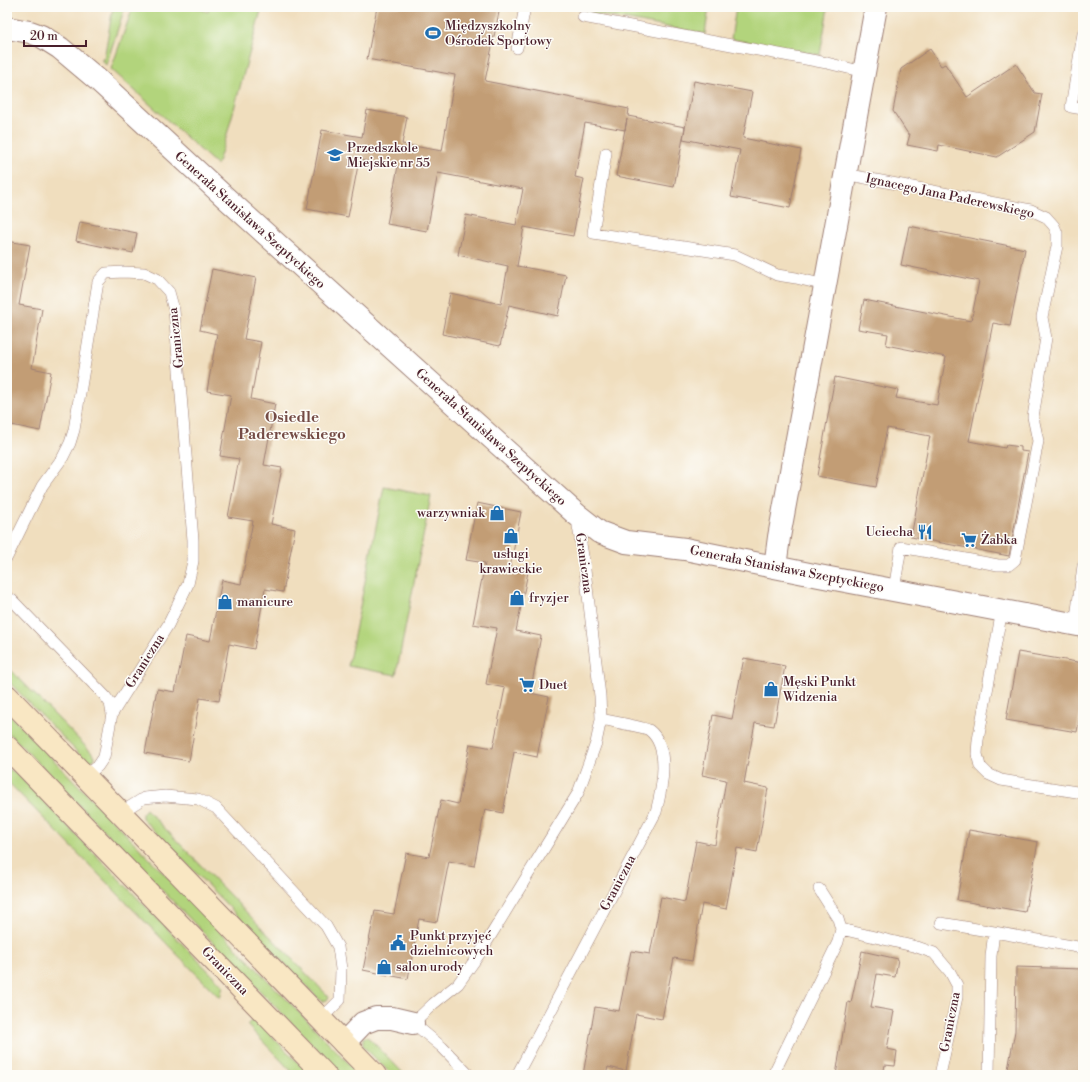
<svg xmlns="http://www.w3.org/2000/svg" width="1090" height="1082" viewBox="0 0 1090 1082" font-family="'Libre Bodoni',serif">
<rect width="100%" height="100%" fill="#fdfcf7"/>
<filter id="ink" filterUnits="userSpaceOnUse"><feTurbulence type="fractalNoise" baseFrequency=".025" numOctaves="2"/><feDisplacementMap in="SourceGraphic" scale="8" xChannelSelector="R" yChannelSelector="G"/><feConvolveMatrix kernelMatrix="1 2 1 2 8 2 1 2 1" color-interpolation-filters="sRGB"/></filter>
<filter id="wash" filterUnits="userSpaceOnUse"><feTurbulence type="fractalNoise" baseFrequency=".012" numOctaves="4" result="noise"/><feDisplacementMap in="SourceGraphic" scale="16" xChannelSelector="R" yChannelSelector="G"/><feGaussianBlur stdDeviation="0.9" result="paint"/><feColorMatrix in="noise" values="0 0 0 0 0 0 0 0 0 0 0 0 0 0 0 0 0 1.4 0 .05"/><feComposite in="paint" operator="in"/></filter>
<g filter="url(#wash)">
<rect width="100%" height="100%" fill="#f0debe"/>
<path fill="#b2d47c" stroke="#7e7a54" d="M113 7H125L106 65 102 61V59H104Z
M133 7H195L208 12 209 7H262L226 138 217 165 111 69Z
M581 7H709L705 34 580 11Z
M736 7H828L820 55 731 39Z
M384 487 431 496 396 675 348 666Z
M7 666 93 754 95 757 94 760 89 761 84 759 7 680Z
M7 712 360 1075H342L7 731Z
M7 768 17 774 223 986 220 998 7 781Z
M146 809 329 997 327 1000 322 1001 318 998 142 818V814Z
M254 1018 310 1075H295L247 1025Z
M365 1037H367L370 1039 405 1075H392L363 1046V1038Z"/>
<g id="blocks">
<path fill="#c29d74" d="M377 7H500L485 81 629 109 628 116 685 127 674 187 616 176 627 119 625 130 585 123 575 177 584 179 573 236 524 227 517 266 566 275 558 316 509 305 500 346 442 334 450 293 501 304 508 266 458 255 466 215 516 225 523 189 438 173 427 231 387 224 398 166 359 160 348 217 307 209 322 130 362 137 367 110 407 117 402 144 442 151 455 75 367 59Z
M930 49 941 66 945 64 967 97 1016 64 1035 93 1042 94 1035 132 997 157 939 145 938 151 907 145 910 134H908L893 111 901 69Z
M694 81 752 92 743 138 801 150 790 208 731 197 740 150 683 139Z
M80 222 137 233 133 253 76 241Z
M909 226 1025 249 1010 326 993 323 969 441 1005 448 1006 445 1021 447V451L1028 452 1009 556 911 537 930 436 887 428 876 487 817 476 835 377 898 390 896 398 937 405 946 357 886 345 888 334 858 329 864 300 971 321 979 281 901 265Z
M7 241 30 245 19 305 42 309 32 368 51 372 40 431 7 424Z
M212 269 256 278 244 339 261 342 251 399 275 404 264 465 282 468 271 524 295 529 283 592 265 589 254 649 229 644 219 701 200 698 189 761 145 753 157 689 175 692 186 636 210 641 222 580 241 584 253 521 228 517 239 459 220 456 231 395 207 391 217 334 200 330Z
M477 503 521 512 510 568 528 572 516 631 541 636 530 693 549 697 537 757 514 752 503 813 485 809 474 866 449 861 437 922 419 919 408 979 363 970 375 911 394 914 406 853 429 857 441 800 458 804 470 744 493 748 505 688 486 684 497 628 473 624 485 563 466 560Z
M1018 652 1083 663V699L1077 732 1006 720Z
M744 658 785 666 774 726 755 723 744 783 768 788 757 852 737 848 726 909 702 904 692 961 674 958 662 1019 636 1014 626 1071 608 1067 606 1075H583L595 1007 619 1011 631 951 650 954 661 897 685 902 696 841 715 845 726 780 702 775 713 715 732 719Z
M969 830 1038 842 1025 912 957 900Z
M862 951 898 959 895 977 877 974 871 1007 894 1011 887 1049 897 1051 895 1066 885 1065 883 1075H836L848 1002 851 1003Z
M1016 967 1083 969V1075H1007L1015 1031Z"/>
</g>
</g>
<g filter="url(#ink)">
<use href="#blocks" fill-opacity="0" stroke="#9d7e74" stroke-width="1"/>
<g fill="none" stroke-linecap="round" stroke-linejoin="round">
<defs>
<path id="lane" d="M583 17 827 63 864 72
M1083 34 1071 107 1083 109
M517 48 525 7
M606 153 593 233 735 255 777 275 796 278 825 285
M845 174 1031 210 1046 217 1054 226 1057 233V246L1042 317 1046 338 1033 417 1038 441 1015 560 1009 565H998L901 547 894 590
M7 557 42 486 63 457 70 443 74 430 98 282 106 273 123 272 144 273 157 279 169 292 174 310 193 540V561L188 584 168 625 112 714
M7 597 12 600 105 696 110 703 112 714 104 757 98 766 85 777
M1002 610 978 740 977 754 980 766 988 774 1001 780 1083 793
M1075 625 1083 566
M120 813 144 798 165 796 198 799 216 808 326 926 338 947 341 969 340 1000 321 1019
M941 923 994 932
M841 929 917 947 934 953 950 972 957 985V997L940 1075
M469 1075 442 1047 413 1023 433 1004 458 984 480 953 578 793 596 743 601 719 600 696 584 562 578 526
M517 1075 656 812C662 789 671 747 649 730 645 727 609 721 601 719
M773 1075 838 942 841 929 838 919 819 889
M989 1075 991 956 994 932 1083 948"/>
<path id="street" d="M7 28 30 32 41 36 60 48 98 80 227 199 576 514 599 532 626 542 685 549 819 576 1083 626
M775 567 779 537 876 7
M344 1043 363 1023 376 1018H392L413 1023"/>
<path id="secondary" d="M7 696 375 1075
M7 747 325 1075"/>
</defs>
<use href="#lane" stroke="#9d7e74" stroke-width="12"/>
<use href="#street" stroke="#9d7e74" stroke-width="24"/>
<use href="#secondary" stroke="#9d7e74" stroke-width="24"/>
<use href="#lane" stroke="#fff" stroke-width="11"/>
<use href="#street" stroke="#fff" stroke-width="22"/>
<use href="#secondary" stroke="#f9e7c3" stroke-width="22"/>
</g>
</g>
<defs>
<symbol id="stadium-bare" viewBox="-9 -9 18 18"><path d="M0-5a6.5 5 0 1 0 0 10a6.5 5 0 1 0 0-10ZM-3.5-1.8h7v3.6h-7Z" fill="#1f6fb2" stroke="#fdfcf7" stroke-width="2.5" paint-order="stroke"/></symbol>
<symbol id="school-bare" viewBox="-9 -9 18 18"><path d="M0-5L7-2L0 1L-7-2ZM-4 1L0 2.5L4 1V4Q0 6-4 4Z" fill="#1f6fb2" stroke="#fdfcf7" stroke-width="2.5" paint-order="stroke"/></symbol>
<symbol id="shop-bare" viewBox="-9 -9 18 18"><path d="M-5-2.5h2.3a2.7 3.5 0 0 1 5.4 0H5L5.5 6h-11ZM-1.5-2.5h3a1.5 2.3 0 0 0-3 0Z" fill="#1f6fb2" stroke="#fdfcf7" stroke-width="2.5" paint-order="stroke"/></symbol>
<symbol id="restaurant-bare" viewBox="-9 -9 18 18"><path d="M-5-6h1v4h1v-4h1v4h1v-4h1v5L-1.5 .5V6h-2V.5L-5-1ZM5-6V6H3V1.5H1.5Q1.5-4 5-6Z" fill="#1f6fb2" stroke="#fdfcf7" stroke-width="2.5" paint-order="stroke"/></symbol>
<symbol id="supermarket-bare" viewBox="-9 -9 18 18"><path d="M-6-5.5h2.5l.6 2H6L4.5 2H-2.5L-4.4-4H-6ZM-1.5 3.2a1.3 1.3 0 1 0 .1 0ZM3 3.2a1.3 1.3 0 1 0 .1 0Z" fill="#1f6fb2" stroke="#fdfcf7" stroke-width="2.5" paint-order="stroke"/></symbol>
<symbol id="civic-bare" viewBox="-9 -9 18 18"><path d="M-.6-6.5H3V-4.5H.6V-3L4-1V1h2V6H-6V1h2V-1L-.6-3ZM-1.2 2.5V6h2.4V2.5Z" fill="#1f6fb2" stroke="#fdfcf7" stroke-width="2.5" paint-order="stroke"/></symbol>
</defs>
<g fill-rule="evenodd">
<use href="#stadium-bare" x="422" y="22" width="22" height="22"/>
<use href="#school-bare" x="324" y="144" width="22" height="22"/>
<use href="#shop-bare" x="486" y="502" width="22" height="22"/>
<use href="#restaurant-bare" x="914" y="521" width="22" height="22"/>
<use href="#shop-bare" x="500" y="525" width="22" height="22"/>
<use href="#supermarket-bare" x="958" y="529" width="22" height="22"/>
<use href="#shop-bare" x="506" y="587" width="22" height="22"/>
<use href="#shop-bare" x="214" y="591" width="22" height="22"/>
<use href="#supermarket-bare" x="516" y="674" width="22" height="22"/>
<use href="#shop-bare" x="760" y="678" width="22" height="22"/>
<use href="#civic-bare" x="387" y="932" width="22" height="22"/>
<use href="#shop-bare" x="373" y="956" width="22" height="22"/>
</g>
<g text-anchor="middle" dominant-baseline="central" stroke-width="3" stroke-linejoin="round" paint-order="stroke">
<g font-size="13" fill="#4a1f2b" stroke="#fdfcf7" text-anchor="start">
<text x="445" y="26">Międzyszkolny<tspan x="445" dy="15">Ośrodek Sportowy</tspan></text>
<text x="347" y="148">Przedszkole<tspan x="347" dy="15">Miejskie nr 55</tspan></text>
<text x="485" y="513" text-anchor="end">warzywniak</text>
<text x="913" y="532" text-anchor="end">Uciecha</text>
<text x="981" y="540">Żabka</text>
<text x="511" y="554" text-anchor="middle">usługi<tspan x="511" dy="15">krawieckie</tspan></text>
<text x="529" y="598">fryzjer</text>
<text x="237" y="602">manicure</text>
<text x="783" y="682">Męski Punkt<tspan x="783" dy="15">Widzenia</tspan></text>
<text x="539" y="685">Duet</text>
<text x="410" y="936">Punkt przyjęć<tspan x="410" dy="15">dzielnicowych</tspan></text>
<text x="396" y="967">salon urody</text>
</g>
<g font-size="13" fill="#4a1f2b" stroke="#fdfcf7">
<text transform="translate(950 196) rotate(12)">Ignacego Jana Paderewskiego</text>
<text transform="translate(250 220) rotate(42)">Generała Stanisława Szeptyckiego</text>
<text transform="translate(176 338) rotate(-96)">Graniczna</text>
<text transform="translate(491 437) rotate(42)">Generała Stanisława Szeptyckiego</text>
<text transform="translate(584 563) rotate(82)">Graniczna</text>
<text transform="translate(787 569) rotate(11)">Generała Stanisława Szeptyckiego</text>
<text transform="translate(145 661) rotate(-58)">Graniczna</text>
<text transform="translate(618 883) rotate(-62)">Graniczna</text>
<text transform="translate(225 971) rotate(46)">Graniczna</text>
<text transform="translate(950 1022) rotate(-79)">Graniczna</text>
</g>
<g font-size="15" font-weight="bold" fill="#744b45" stroke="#fdfcf7">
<text x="292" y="417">Osiedle<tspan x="292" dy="17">Paderewskiego</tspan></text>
</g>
</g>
<rect width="1090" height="1082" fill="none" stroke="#fdfcf7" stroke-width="24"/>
<path d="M24 40v6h62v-6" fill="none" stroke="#4a1f2b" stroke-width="2"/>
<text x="30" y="40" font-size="12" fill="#4a1f2b" stroke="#fdfcf7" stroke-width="3" paint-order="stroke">20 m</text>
</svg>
